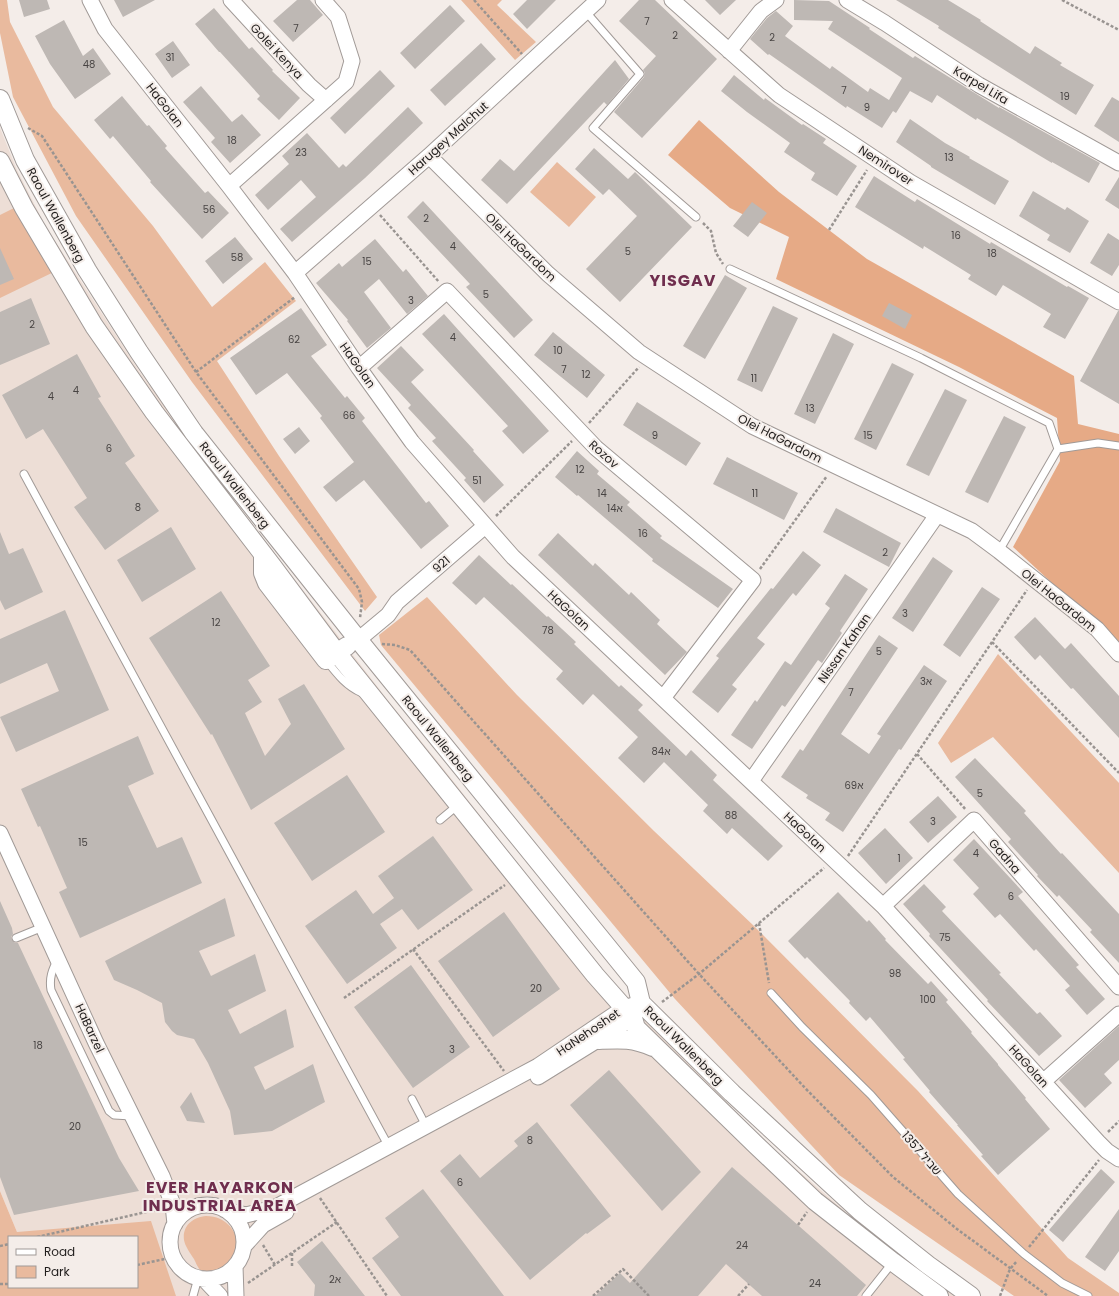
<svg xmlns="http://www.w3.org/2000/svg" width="1119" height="1296" viewBox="0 0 1119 1296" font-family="Poppins,'Noto Sans Hebrew',sans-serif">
<rect width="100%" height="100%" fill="#f4ede9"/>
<path fill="#edded6" d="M0 128 17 170 46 227 139 371 249 520 390 703 443 768 617 991 770 1146 871 1234 956 1296H50L137 1287V1237L17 1232 0 1191Z"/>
<path fill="#e9ba9e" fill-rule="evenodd" d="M0 0H7L10 22 53 107 153 226 212 307 265 262 296 301 217 361 279 456 377 597 365 611 192 382 76 216 13 97 0 33Z
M461 0H502L497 5 536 42 515 60Z
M557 162 596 197 569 227 530 192Z
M18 206 60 269 0 298V215Z
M427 597 517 695 654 831 754 926 918 1091 1068 1258 1119 1293V1296H1014L839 1175 675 999 381 645 379 635Z
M998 654 1119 783V873L993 737 951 763 938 743Z
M0 1191 17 1232 151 1221 176 1296H0ZM9 1237H137V1287H9Z
M206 1216C243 1216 250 1268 216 1275 213 1275 207 1275 204 1273 199 1271 196 1263 194 1259 190 1253 185 1246 184 1240 182 1226 193 1217 206 1216Z"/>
<path fill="#e6aa86" d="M699 120 779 192 867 259 1074 376 1078 424 1119 434V645L1013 547 1060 461 1057 418 959 367 776 279 789 237 730 208 668 155Z"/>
<path fill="#beb8b4" d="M19 0H47L50 9 24 17Z
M114 0H155L123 17Z
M297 0H310L323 15 293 42 273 21Z
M527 0H556L527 29 513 14Z
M639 0H655L717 59 642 138 614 112 644 77 645 73 643 70 656 56 619 21Z
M705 0H736L720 15Z
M794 0 829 1 870 28 869 29 913 58 915 56 999 108V107L1100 163 1089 183 1052 162V163L977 118 976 120 937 95 932 103 910 91 896 113 893 111 882 128 847 106 846 108 769 54 768 55 750 39 767 18 776 11 793 26 785 36 830 69 832 66 868 92 870 88 889 100 902 78 828 29 833 21 794 20Z
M896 0H948L981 20 980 21 1030 54 1035 46 1062 63 1060 65 1094 85 1076 115 938 28 939 26Z
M450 5 465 21 415 69 400 53Z
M214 8 249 49 252 47 273 70 272 71 300 98 279 120 257 99 260 96 220 52H219L195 24Z
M64 20 83 56 93 48 111 74 75 99 50 64 35 36Z
M173 41 190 65 172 78 155 54Z
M481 43 496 59 445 106 430 90Z
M615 60 629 79 607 105 604 102 507 204 481 180 500 159 514 171Z
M380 70 395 86 345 134 330 118Z
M734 75 764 100 765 98 802 125 803 124 826 139 823 143 857 166 837 196 811 180 815 173 784 152 790 143 747 112 721 91Z
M201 86 232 122 242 114 261 135 230 163 211 142 215 138 183 102Z
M122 96 147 126 149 125 167 146 165 148 205 193 208 191 229 213 202 239 150 182 151 181 113 136 110 139 94 120Z
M1112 97 1119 101V142L1094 126Z
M408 107 423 123 365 178 292 242 280 229 316 197 301 180 268 210 255 195 289 164 282 156 307 133 339 168 343 164 346 167Z
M910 119 945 143 970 157 969 158 1009 181 995 205 931 167V166L896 142Z
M594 148 628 179 635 172 692 227 620 302 586 269 637 216 609 189 603 195 575 169Z
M874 176 915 202 917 199 990 244 991 242 1067 287 1068 286 1089 298 1065 339 1043 327 1051 314 1003 285 996 296 968 279 971 275 924 246 923 249 855 207Z
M1119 177V209L1105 200Z
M1033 191 1065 210 1067 207 1089 221 1070 253 1047 240 1050 235 1019 216Z
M423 201 533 320 514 338 466 287 470 284 407 217Z
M752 202 767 213 748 237 733 226Z
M1108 233 1119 240V265L1112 276 1090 263Z
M235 237 253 259 223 284 205 261Z
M375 239 403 272 406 269 428 296 407 314 379 279 364 292 391 328 367 348 347 321 348 320 316 283 339 263 342 267Z
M0 248 14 279 0 285Z
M725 275 747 288 705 359 683 346Z
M31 298 50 344 0 365V312Z
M889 303 912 315 905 329 882 316Z
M773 306 798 318 762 392 737 380Z
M301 308 327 345 311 356 345 398 347 396 365 418 362 421 426 503 429 501 449 526 421 549 364 480 336 502 323 487 354 462 320 418 322 416 287 373 256 395 230 358Z
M1118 311H1119V404L1080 381Z
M444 314 549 431 523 454 502 431 508 426 422 334Z
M553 332 605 375 587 398 534 355Z
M833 333 854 344 815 424 794 414Z
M401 346 424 370 411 382 474 450 473 451 504 485 484 503 464 480 466 478 432 441 436 438 408 408 411 405 377 368Z
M77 354 101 397 98 398 135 456 125 463 159 511 105 550 74 507 87 498 43 429 26 439 2 395Z
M892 363 914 374 876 450 854 439Z
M945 389 967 400 929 476 906 465Z
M637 402 701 443 686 466 623 425Z
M1004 416 1026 427 988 503 965 492Z
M299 427 310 441 295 454 283 439Z
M577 451 599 471 597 474 630 502 627 505 662 536 660 538 733 589 718 608 652 561 653 559 578 495 577 496 555 477Z
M727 457 798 493 784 520 713 484Z
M836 508 901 543 889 567 823 532Z
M171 527 196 569 142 602 117 560Z
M0 532 9 554 23 548 43 592 5 610 0 600Z
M558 533 593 566 595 563 629 595 631 592 660 620 657 624 687 652 665 675 538 555Z
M803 551 821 565 796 596 793 593 757 638 765 644 732 685 737 689 718 713 692 692 719 658 716 656 771 588 773 589Z
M479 555 511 585 512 584 547 617 548 616 576 642 574 644 619 687 621 685 643 705 638 710 686 756 691 750 717 775 713 780 783 846 768 861 732 828 727 834 703 811 708 805 664 762 644 783 618 758 638 737 593 694 583 705 556 679 563 671 484 597 476 605 452 583Z
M933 557 953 571 913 632 892 618Z
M845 574 868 589 840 631 842 633 822 663 818 660 785 707 782 705 752 749 731 735 755 700 757 702 785 661 791 665 830 608 825 604Z
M982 587 1000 599 960 657 943 645Z
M221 591 270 666 248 680 262 702 245 713 265 756 291 724 278 699 304 684 345 749 251 810 212 734 211 735 149 638Z
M65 610 109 710 16 752 0 717 59 691 47 663 0 684V639Z
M1035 617 1065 649 1071 643 1119 696V738L1073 688 1071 689 1040 655 1035 660 1014 637Z
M879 635 898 648 841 734 869 754 881 736 877 734 924 665 947 681 901 750 899 749 843 832 825 820 830 813 806 798 808 795 781 777 800 749 803 751Z
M138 736 154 774 128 786 157 848 182 837 202 883 80 938 59 892 67 888 40 826 38 827 21 789Z
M975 758 1026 811 1024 813 1061 854 1062 853 1119 914V963L1090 932 1092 930 1059 895 1057 897 1037 876 1038 875 1008 842 1011 839 955 777Z
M347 775 385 832 312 881 274 823Z
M938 796 957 817 928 843 909 822Z
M885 828 913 858 886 884 858 853Z
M433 836 473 890 418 930 402 909 380 924 397 948 347 984 305 926 356 890 373 914 394 898 378 876Z
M974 839 1023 892 1018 896 1079 965 1076 967 1105 999 1087 1015 1065 990 1070 986 1036 949 1034 951 1000 914 995 918 973 894 979 888 953 860Z
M924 884 946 907 942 911 1001 973 999 974 1037 1014 1040 1012 1062 1036 1039 1056 987 1001 988 1000 929 936 930 934 903 904Z
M838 892 867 922 869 920 886 939 885 940 928 984 931 981 948 1000 946 1002 972 1032 971 1033 998 1064V1065L1026 1098 1025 1099 1050 1129 998 1175 981 1156 983 1155 957 1125H958L929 1092 930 1091 903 1059 905 1058 870 1017 866 1021 849 1003 850 1001 807 957 805 959 788 941Z
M225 898 235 936 199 951 211 976 255 954 266 991 228 1010 240 1034 286 1009 294 1047 254 1067 265 1090 313 1064 325 1102 272 1131 234 1135 230 1111 208 1063 194 1039 177 1035 172 1031 165 1022 162 1003 137 990 114 980 105 961Z
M0 901 12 928 13 934 11 937 12 940 15 943H18L119 1158 139 1191 14 1215 0 1177Z
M504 912 560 989 493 1037 438 961Z
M411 965 470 1047 413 1088 354 1007Z
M1119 1026V1060L1104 1074 1112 1083 1085 1108 1059 1080Z
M609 1070 701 1172 662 1211 570 1105Z
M191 1092 205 1123 187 1121 180 1107Z
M537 1122 611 1216 587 1234 586 1233 530 1280 440 1171 460 1154 480 1178 518 1146 514 1141Z
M732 1167 866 1285 857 1296H762L726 1264 698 1296H595L620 1273 630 1283Z
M1101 1169 1115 1182 1063 1242 1049 1230Z
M423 1189 504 1296H401L372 1258 399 1237 385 1218Z
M1119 1209V1251L1105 1271 1085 1257Z
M322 1241 365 1296H314L315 1285 297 1262Z"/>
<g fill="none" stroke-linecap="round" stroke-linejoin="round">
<defs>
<path id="service" d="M586 12 640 74 593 128 696 217
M730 269 921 358 1049 423 1058 449 999 551
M1058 449 1098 443 1119 446
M24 474 389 1147
M326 660C337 674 346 686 362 693
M440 820 458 805
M16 938 43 927
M58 959C52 970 49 978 51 990L109 1111 114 1115 132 1116
M771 993 802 1027 871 1095 958 1194 1024 1254 1062 1283 1088 1296
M412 1099 426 1126
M193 1296 198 1278
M866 1296 893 1262"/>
<path id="minor" d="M90 0 105 29 229 186 295 273 359 368 412 442 513 557 883 906 1098 1142 1107 1151 1119 1159
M231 0 309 85 326 100
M672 0 779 95 910 182 1119 302
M847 0 885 23 979 85 1119 163
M729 51 761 11 776 0
M429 156 548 274 639 352 752 426 972 531 999 551 1097 629 1119 654
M229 186 346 82 352 61 338 17 323 0
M295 273 429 156 598 0
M359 368 447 291 596 448 753 580 663 698
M358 640 388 615 397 602 485 526
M751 781 937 515
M0 833 96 1043 162 1176 173 1205 175 1224
M883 906 974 820 1119 987
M538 1077 633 1018 638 1009
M1044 1081 1119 1014
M170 1242a37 37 0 1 1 74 0a37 37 0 1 1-74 0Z
M225 1210 246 1215 274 1208 538 1066 624 1008 634 1005
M244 1246 263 1225 286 1212
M235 1266 236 1296
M204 1279 220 1296"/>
<path id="tertiary" d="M0 99 25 160 87 270 139 352 194 433 352 632 636 982 641 1003 732 1093 860 1211 928 1265 971 1296
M0 161 24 208 94 326 154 412 273 567 337 653 595 975 633 1018 636 1028 756 1145 815 1201 893 1262 939 1296
M263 554V573L267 583 326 660 347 646
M599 1040C621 1039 632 1038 653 1047"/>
</defs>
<use href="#service" stroke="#a19a97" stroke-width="9"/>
<use href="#minor" stroke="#a19a97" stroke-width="17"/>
<use href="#tertiary" stroke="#a19a97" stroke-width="20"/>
<path stroke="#999491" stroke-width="2.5" stroke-dasharray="3 2" stroke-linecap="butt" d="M474 0 522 54
M1062 0 1119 30
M28 128 42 136 196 372 359 589 362 602 360 618
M380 215 439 282
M703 223 711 231 716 253 723 264
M829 230 867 170
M196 372 295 297
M589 423 639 367
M496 516 572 441
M760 569 827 476
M992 642 1119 773
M382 644 395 645 410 650 699 974 806 1089 893 1177 957 1229 1048 1296
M917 754 966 810
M848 856 1027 590
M759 923 769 983
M413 949 504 1071
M344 998 505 885
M662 1002 699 974 824 868
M1108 1132 1119 1121
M320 1198 387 1296
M798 1225 807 1212
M37 1237 159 1209
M263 1245 275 1265
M0 1246 9 1244
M1029 1247 1099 1160
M137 1265 174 1257
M292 1266V1253
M248 1283 337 1222
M0 1284H9
M593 1296 623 1269 649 1296
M738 1296 749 1284
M1000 1296 1010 1269 1017 1261"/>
<use href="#service" stroke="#fff" stroke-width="7"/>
<use href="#minor" stroke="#fff" stroke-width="15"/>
<use href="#tertiary" stroke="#fff" stroke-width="18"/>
</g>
<g text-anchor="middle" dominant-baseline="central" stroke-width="4" stroke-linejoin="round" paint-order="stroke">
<g font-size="10" fill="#484443">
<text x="647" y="21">7</text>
<text x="296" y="28">7</text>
<text x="675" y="35">2</text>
<text x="772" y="37">2</text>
<text x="170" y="57">31</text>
<text x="89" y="64">48</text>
<text x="844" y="90">7</text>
<text x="1065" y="96">19</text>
<text x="867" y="107">9</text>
<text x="232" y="140">18</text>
<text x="301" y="152">23</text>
<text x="949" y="157">13</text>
<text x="209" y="209">56</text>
<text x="426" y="218">2</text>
<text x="956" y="235">16</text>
<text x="453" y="246">4</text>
<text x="628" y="251">5</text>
<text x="992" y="253">18</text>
<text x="237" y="257">58</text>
<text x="367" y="261">15</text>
<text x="486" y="294">5</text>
<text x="411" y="300">3</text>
<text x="32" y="324">2</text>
<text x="453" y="337">4</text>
<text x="294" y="339">62</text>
<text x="558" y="350">10</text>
<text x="564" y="369">7</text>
<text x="586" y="374">12</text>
<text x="754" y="378">11</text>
<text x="76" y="390">4</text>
<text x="51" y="396">4</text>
<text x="810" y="408">13</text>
<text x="349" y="415">66</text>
<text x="655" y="435">9</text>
<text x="868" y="435">15</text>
<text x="109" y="448">6</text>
<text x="580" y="469">12</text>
<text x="477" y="480">51</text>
<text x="602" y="493">14</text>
<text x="755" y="493">11</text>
<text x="138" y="507">8</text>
<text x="615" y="508">14א</text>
<text x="643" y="533">16</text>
<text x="885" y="552">2</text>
<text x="905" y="613">3</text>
<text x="216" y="622">12</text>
<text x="548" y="630">78</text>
<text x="879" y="651">5</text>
<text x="926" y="681">3א</text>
<text x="851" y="692">7</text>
<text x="661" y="751">84א</text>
<text x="854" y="785">69א</text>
<text x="980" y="793">5</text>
<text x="731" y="815">88</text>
<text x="933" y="821">3</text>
<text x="83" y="842">15</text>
<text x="976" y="853">4</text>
<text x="899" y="858">1</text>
<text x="1011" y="896">6</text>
<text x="945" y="937">75</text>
<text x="895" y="973">98</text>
<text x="536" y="988">20</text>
<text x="928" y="999">100</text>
<text x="38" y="1045">18</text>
<text x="452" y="1049">3</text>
<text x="75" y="1126">20</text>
<text x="530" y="1140">8</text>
<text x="460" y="1182">6</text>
<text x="742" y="1245">24</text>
<text x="335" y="1279">2א</text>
<text x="815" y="1283">24</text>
</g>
<g font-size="12" fill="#211e1d" stroke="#f4ede9">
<text transform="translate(277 51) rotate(47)">Golei Kenya</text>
<text transform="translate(981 85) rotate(31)">Karpel Lifa</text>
<text transform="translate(165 105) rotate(52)">HaGolan</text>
<text transform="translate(448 138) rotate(-42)">Harugey Malchut</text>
<text transform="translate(886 165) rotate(33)">Nemirover</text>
<text transform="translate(56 215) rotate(61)">Raoul Wallenberg</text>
<text transform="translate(521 247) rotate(44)">Olei HaGardom</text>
<text transform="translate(358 365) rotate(55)">HaGolan</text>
<text transform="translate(780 438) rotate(27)">Olei HaGardom</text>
<text transform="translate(604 454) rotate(42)">Rozov</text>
<text transform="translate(235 485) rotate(52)">Raoul Wallenberg</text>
<text transform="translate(441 564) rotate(-41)">921</text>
<text transform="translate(1059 600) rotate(39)">Olei HaGardom</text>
<text transform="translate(569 610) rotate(43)">HaGolan</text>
<text transform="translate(844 648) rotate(-55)">Nissan Kahan</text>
<text transform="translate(438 738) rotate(51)">Raoul Wallenberg</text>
<text transform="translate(805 832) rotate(43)">HaGolan</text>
<text transform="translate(1005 856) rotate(49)">Gadna</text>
<text transform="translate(90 1028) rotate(65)">HaBarzel</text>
<text transform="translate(588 1032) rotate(-34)">HaNehoshet</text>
<text transform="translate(684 1045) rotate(45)">Raoul Wallenberg</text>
<text transform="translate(1029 1066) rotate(48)">HaGolan</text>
<text transform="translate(922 1153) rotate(49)">שביל 1357</text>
</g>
<g font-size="16" font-weight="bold" letter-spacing="1" fill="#6f2e4e" stroke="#f4ede9">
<text x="683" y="280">YISGAV</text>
<text x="220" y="1187">EVER HAYARKON<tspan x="220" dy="18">INDUSTRIAL AREA</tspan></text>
</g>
</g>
<rect x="8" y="1236" width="130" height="52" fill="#f4ede9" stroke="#a09a97"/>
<rect x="16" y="1249" width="20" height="6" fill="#ffffff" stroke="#a09a97"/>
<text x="44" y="1256" font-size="12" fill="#211e1d">Road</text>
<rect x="16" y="1266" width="20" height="12" fill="#e9ba9e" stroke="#a09a97"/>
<text x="44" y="1276" font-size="12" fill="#211e1d">Park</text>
</svg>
